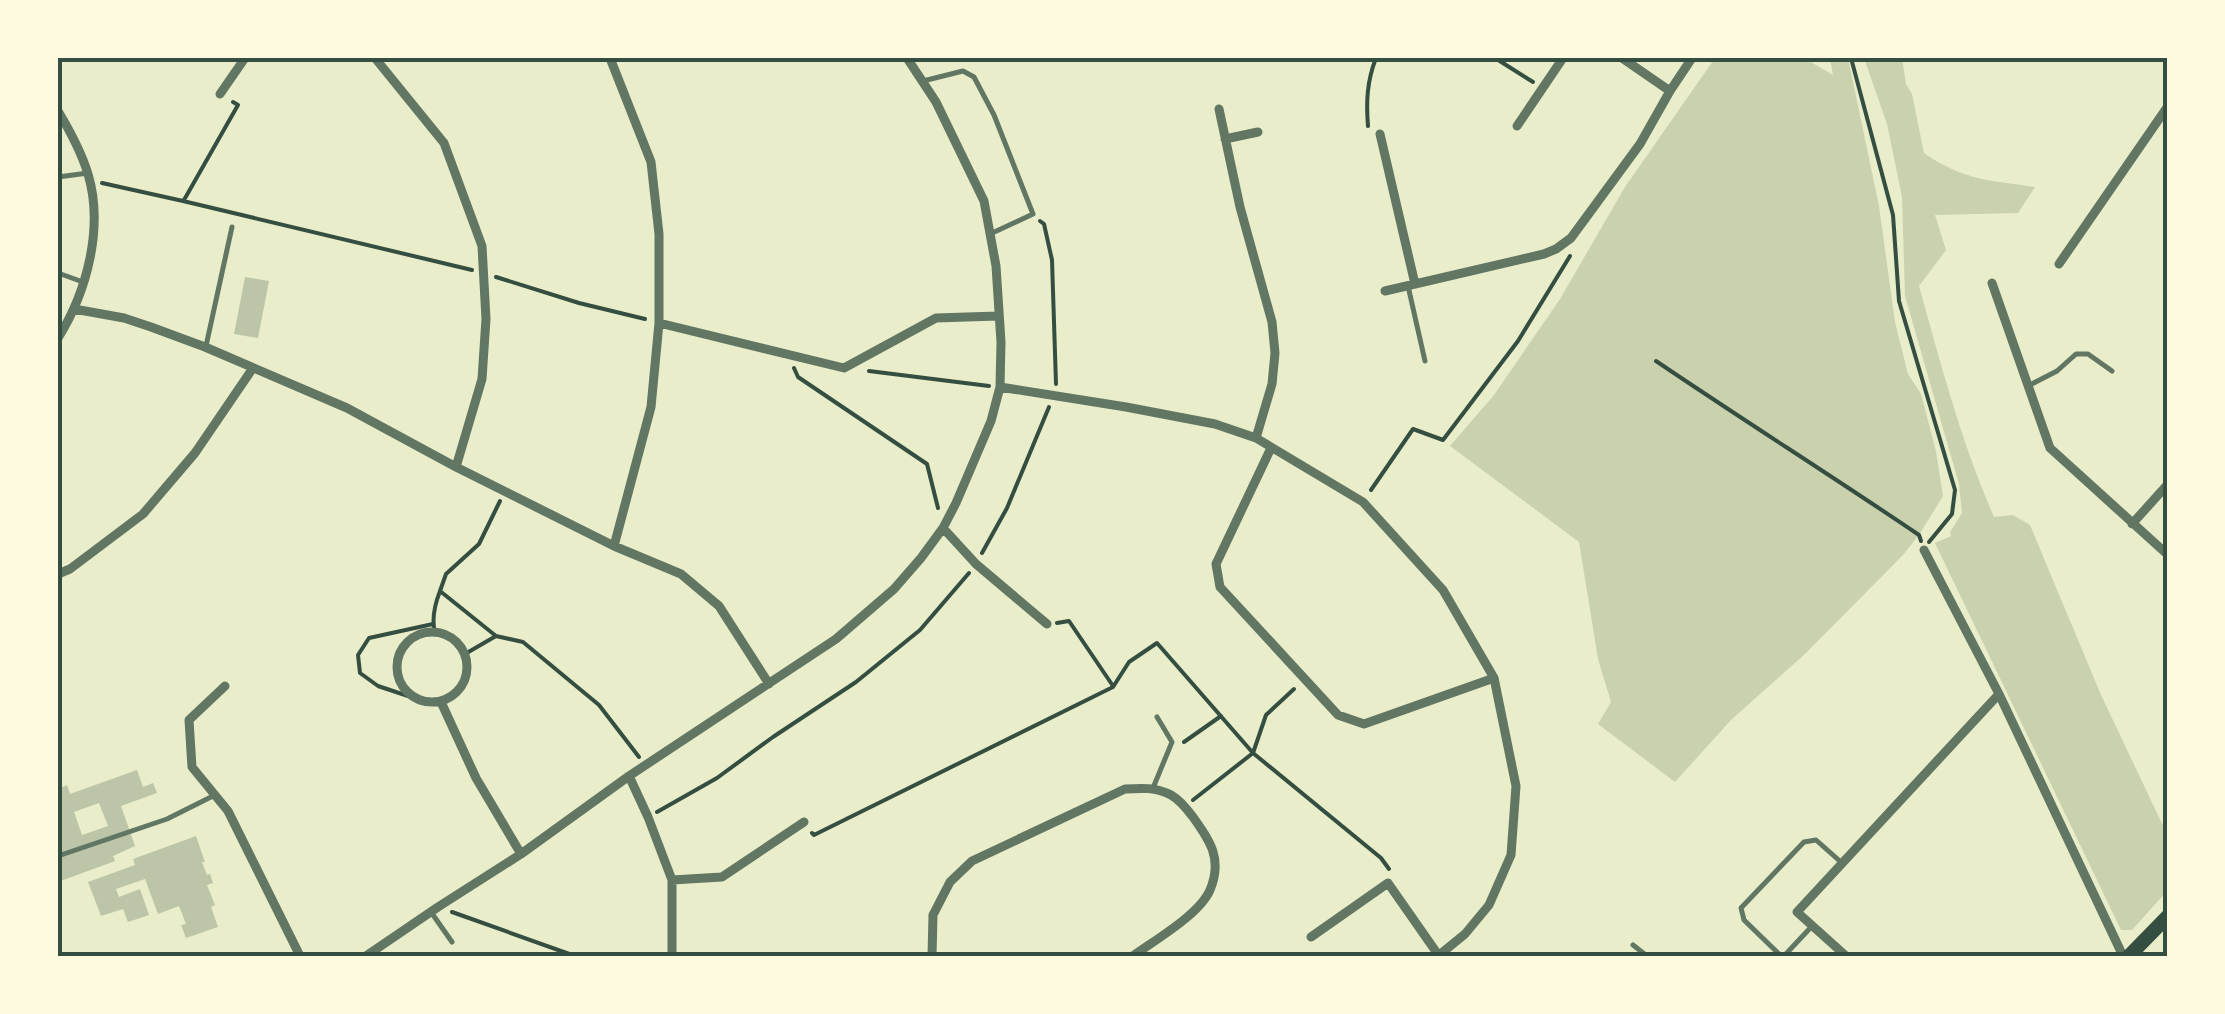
<svg xmlns="http://www.w3.org/2000/svg" width="2225" height="1014" viewBox="0 0 2225 1014" font-family="'Titillium Web',sans-serif">
<rect width="100%" height="100%" fill="#e9edc9"/>
<path fill="#cad2ad" d="M1715 58H1804L1833 75 1830 58H1848L1879 206 1895 322 1908 374 1921 394 1936 451 1943 496 1919 535 1903 555 1805 654 1731 720 1675 782 1598 724 1611 702 1598 659 1579 542 1450 446 1494 395 1560 299 1625 187Z
M1864 58H1902L1906 84 1912 94 1924 153C1965 181 1988 180 2035 187L2018 213 1935 215 1946 250 1919 286C1941 364 1961 442 1994 517L2013 515 2030 525 2101 695 2167 834V891L2132 930H2121L1935 543 1951 536 1950 532 1962 513 1959 484 1905 296 1902 197 1887 124Z"/>
<path fill="#bcc5a7" fill-rule="evenodd" d="M245 277 269 281 258 338 234 334Z
M137 770 143 787 153 783 157 793 121 806 135 846 113 856 115 861 58 882V789L67 785 70 794ZM99 803 108 826 82 835 74 812Z
M196 836 205 862H202L207 875 210 874 213 883 207 885 215 905 211 907 218 927 186 938 181 925 186 924 179 906 158 914 145 879 116 889 119 897 140 889 149 915 128 922 123 909 101 916 88 882 135 865 133 859Z"/>
<g fill="none" stroke-linecap="round" stroke-linejoin="round">
<path stroke="#344e41" stroke-width="4" d="M1495 58 1533 82
M1851 58 1893 215 1899 301 1955 490 1952 514 1929 542
M1368 126C1366 102 1367 81 1376 58
M102 183 183 201 472 270
M184 200 238 105 233 102
M1040 221 1044 224 1052 260 1056 384
M496 277 579 303 645 319
M1656 361C1743 420 1832 476 1919 535L1921 541
M794 368 798 377 927 464 938 508
M869 371 989 386
M1371 490 1413 429 1443 440 1518 341 1570 256
M982 553 1007 508 1049 407
M440 591 446 574 479 544 500 501
M1057 623 1069 621 1113 686
M435 632C431 618 435 604 440 591L496 636 523 642 599 705 639 757
M465 654 496 636
M414 698 378 686 360 673 358 655 369 638 433 624
M1184 742 1221 716
M1193 800 1253 753 1266 715 1294 689
M657 812 717 778 773 737 856 682 920 630 969 573
M812 833 814 835 1113 687 1129 662 1157 643 1253 753 1381 858 1389 869
M452 912 575 956"/>
<path stroke="#617663" stroke-width="5" d="M923 81 963 71 974 77 994 115 1033 214 990 234
M58 177 88 173
M58 273 83 282
M1408 286 1425 361
M206 346 232 227
M2028 386 2057 371 2076 354H2088L2112 371
M1153 788 1172 742 1157 717
M58 856 167 819 215 795
M431 912 452 942
M1633 945 1647 956
M1781 956 1744 920 1741 908 1804 842 1816 840 1842 863
M1784 956 1813 925"/>
<path stroke="#617663" stroke-width="9" d="M375 58 444 143 482 246 486 319 482 379 456 467
M610 58 651 162 659 234V323L651 407 614 546
M1622 58 1670 91
M220 94 245 58
M1219 109 1240 207 1272 322 1275 353 1272 384 1256 438
M58 111C70 131 81 151 88 174 104 227 87 292 58 338
M1517 126 1563 58
M1380 134 1415 284
M1225 139 1258 132
M2059 264 2168 106
M1992 283 2050 448 2168 555
M1385 291 1544 254 1556 249 1571 238 1640 144 1670 91 1692 58
M74 309 124 318 151 327 205 347 347 408 456 467 614 546 681 574 719 606 769 684
M659 323 844 368 936 318 998 316
M1000 387 1126 407 1215 424 1256 438 1363 502 1443 590 1494 678 1516 786 1511 855 1489 905 1465 934 1438 956
M1271 448 1216 564 1220 587 1338 715 1364 724 1494 678
M2132 524 2168 484
M943 528 976 564 1047 624
M1924 550 1999 694 2123 956
M58 574 70 569 143 514 195 453 253 368
M397 667a35 35 0 1 1 70 0a35 35 0 1 1-70 0Z
M225 686 189 720 192 767 228 811 300 956
M441 702 476 778 521 854
M629 776 648 817 672 880V956
M672 880 722 877 804 822
M1311 937 1388 883 1439 956
M366 956 438 907 521 854 629 776 836 639 894 589 921 558 943 528 956 503 991 421 1000 387 1001 342 996 266 984 201 936 102 907 58
M932 956 933 915 950 882 972 861 1125 789C1141 788 1156 787 1171 795 1180 800 1187 809 1193 817 1210 841 1223 859 1210 890 1200 914 1155 940 1133 956
M1846 956 1797 912 1999 694"/>
<path stroke="#344e41" stroke-width="14" d="M2129 956 2168 916"/>
</g>
<rect width="2225" height="1014" fill="none" stroke="#fefae0" stroke-width="120"/>
<rect x="60" y="60" width="2105" height="894" fill="none" stroke="#344e41" stroke-width="4"/>
</svg>
